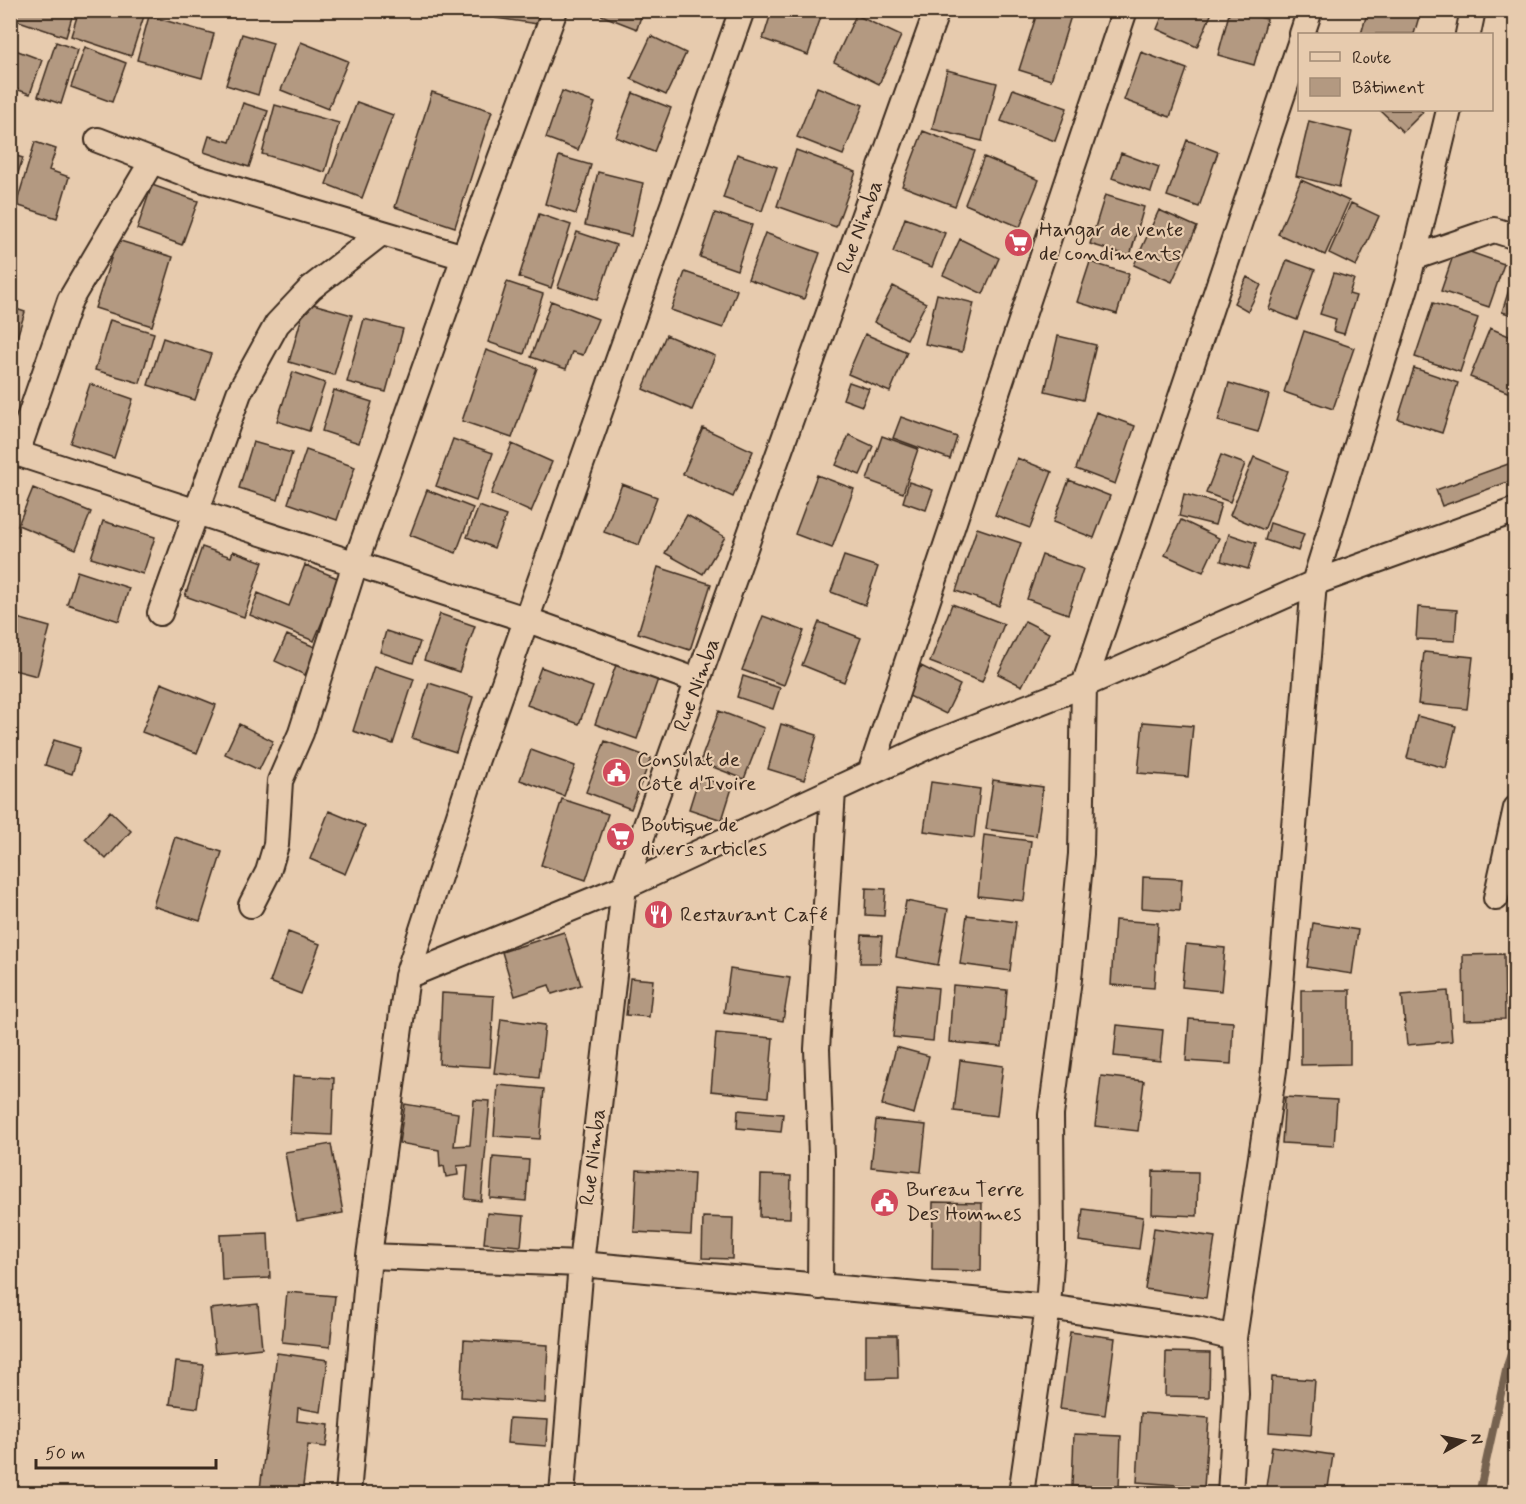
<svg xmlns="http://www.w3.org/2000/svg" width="1526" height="1504" viewBox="0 0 1526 1504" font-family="Mynerve,sans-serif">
<rect width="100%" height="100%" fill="#e7cbae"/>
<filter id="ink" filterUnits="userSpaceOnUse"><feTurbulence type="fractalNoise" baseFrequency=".0167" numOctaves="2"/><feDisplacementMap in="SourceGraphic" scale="12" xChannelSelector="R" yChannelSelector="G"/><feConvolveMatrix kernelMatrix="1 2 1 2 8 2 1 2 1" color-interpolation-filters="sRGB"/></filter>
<g filter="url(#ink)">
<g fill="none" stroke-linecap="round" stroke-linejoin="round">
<path stroke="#766250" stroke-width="8" d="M10 853 13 859
M1479 1494 1507 1366 1516 1339"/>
</g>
<path fill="#b39981" stroke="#3b2a1e" stroke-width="1.5" d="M10 10H74L66 37 10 18Z
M79 10H128L144 16 131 56 71 36Z
M432 10H467V13L432 15Z
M497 10H539L537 24 496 18Z
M588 10H643L637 29Z
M772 10H813L822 14 808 55 763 39Z
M884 10H903L901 17Z
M1038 10H1055L1071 16 1051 80 1019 70Z
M1165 10H1213L1197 47 1157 29Z
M1230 10 1267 19 1254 65 1218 55Z
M1368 10H1421L1414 34H1361Z
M856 15 901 36 879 84 834 62Z
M149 16 214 34 202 78 137 60Z
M242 34 273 43 258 95 226 85Z
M651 36 686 53 666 95 631 79Z
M56 42 78 50 61 104 38 96Z
M301 42 348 61 328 109 281 90Z
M85 47 126 63 112 102 71 87Z
M10 48 42 60 30 94 10 87Z
M1141 52 1187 69 1170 117 1124 100Z
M947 70 997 83 982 141 932 129Z
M817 87 863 105 843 155 797 137Z
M1013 89 1067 108 1055 141 1001 121Z
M562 91 595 103 578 150 546 138Z
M432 92 492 111 455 227 395 207Z
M633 93 671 108 654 152 616 137Z
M357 102 393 115 362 198 326 184Z
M243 103 268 111 249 167 204 152 209 136 230 142Z
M275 105 339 123 325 172 262 154Z
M1380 110H1420L1423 112 1403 132Z
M1309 121 1352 132 1339 187 1296 176Z
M923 131 975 151 955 206 902 186Z
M1187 140 1218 152 1199 207 1167 196Z
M35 142 56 149 49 170 69 177 57 218 16 205Z
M796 150 856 172 836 227 777 206Z
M1121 153 1159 167 1151 192 1112 178Z
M10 154 23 158 10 197Z
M737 154 777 167 762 211 723 198Z
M559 156 591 165 576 214 545 204Z
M984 157 1039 180 1020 227 965 204Z
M598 172 643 183 631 236 585 225Z
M1301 180 1349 201 1325 255 1278 234Z
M152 185 198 201 182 245 137 229Z
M1105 195 1144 207 1130 256 1090 244Z
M1351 203 1379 216 1356 266 1329 253Z
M1159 210 1197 227 1172 282 1134 265Z
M715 213 752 225 737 270 700 257Z
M539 214 571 225 551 288 519 277Z
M905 218 945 233 932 267 893 252Z
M577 232 616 245 597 300 558 287Z
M765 233 820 253 804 299 748 279Z
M960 239 999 258 983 294 943 275Z
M117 240 173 257 152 326 95 308Z
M1456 247 1504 264 1489 307 1441 291Z
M1287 260 1315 270 1297 320 1269 309Z
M1090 262 1129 274 1117 314 1077 302Z
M1516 267V316L1502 312Z
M685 272 737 290 723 328 671 310Z
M1334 273 1354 279 1349 294 1356 296 1344 334 1333 331 1336 319 1320 314Z
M1247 277 1261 285 1248 311 1234 303Z
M507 282 543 294 524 354 488 342Z
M893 286 926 303 907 339 874 322Z
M937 294 974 303 962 352 925 344Z
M551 301 598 319 583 355 572 352 566 369 531 357Z
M306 302 352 315 334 375 289 362Z
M1433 303 1478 318 1460 372 1415 357Z
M10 307 25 312 10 359Z
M364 319 403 329 386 392 347 382Z
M110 320 154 333 140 383 95 370Z
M1490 328 1516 339V380L1510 393 1470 377Z
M1304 331 1354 348 1333 409 1284 392Z
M865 334 907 352 890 392 848 374Z
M666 335 715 356 692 410 643 389Z
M1058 336 1096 345 1083 400 1045 391Z
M163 338 211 354 195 400 148 385Z
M486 350 537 368 512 438 462 421Z
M1414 368 1458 383 1442 433 1398 419Z
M293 372 325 383 309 431 277 421Z
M849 382 869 389 862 406 843 399Z
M1229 383 1269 395 1258 432 1218 421Z
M90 384 133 399 114 458 70 443Z
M334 390 372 402 359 443 322 431Z
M1096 412 1135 426 1115 484 1076 469Z
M901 417 957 437 950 459 893 438Z
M703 428 753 451 733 497 683 474Z
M849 435 873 446 860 475 836 465Z
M882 436 918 449 903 493 867 480Z
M453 439 493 453 476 501 436 486Z
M253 442 292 453 278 500 239 488Z
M512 444 552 462 531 512 491 494Z
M306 450 355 467 337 520 288 503Z
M1221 455 1245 464 1230 502 1206 493Z
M1254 457 1288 471 1264 530 1230 515Z
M1017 458 1052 472 1030 528 995 515Z
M1511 463 1516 479 1442 506 1436 490Z
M817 475 854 489 832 548 795 534Z
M1069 480 1110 496 1094 538 1053 522Z
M909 482 933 490 926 510 903 502Z
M622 484 657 497 639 545 604 532Z
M33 488 91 512 76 549 18 525Z
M427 490 473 508 456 553 410 535Z
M1184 494 1221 504 1215 525 1179 516Z
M479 506 506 516 494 548 467 537Z
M687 515 725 537 703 574 665 553Z
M1181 520 1219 538 1203 572 1165 555Z
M103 521 155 537 143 574 91 558Z
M1270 523 1304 534 1298 551 1265 540Z
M977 528 1021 543 999 606 956 591Z
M1229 534 1256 543 1248 569 1221 561Z
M202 547 231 557 233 551 263 562 244 617 185 596Z
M1042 555 1083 569 1068 614 1027 599Z
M844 556 878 567 865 605 831 592Z
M305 565 340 579 314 641 250 615 258 593 289 606Z
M658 567 711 584 690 650 638 633Z
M77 571 129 588 119 621 67 604Z
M952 604 1004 624 982 682 930 662Z
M1418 607 1457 610 1455 641 1416 639Z
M440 614 475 626 459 672 424 660Z
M763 616 804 631 784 685 742 670Z
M17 618 50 627 37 676 10 669V642Z
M1025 621 1049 633 1022 686 998 674Z
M819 622 861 638 844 682 802 665Z
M386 631 420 642 413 663 380 652Z
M287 635 317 648 305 675 275 661Z
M1424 652 1473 657 1467 709 1418 704Z
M616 665 658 679 637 739 595 724Z
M374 666 414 679 393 744 353 731Z
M921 666 960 685 946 714 907 695Z
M541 667 593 687 579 724 527 705Z
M743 676 780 688 773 709 737 697Z
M161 683 216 705 197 753 142 732Z
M429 683 473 697 456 752 412 738Z
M719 711 764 728 744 779 700 762Z
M1417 716 1456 726 1446 768 1407 758Z
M1143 722 1193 726 1188 777 1138 773Z
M239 724 273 741 259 770 225 754Z
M781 724 817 735 804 780 768 769Z
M54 740 80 748 72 774 45 765Z
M605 741 651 758 631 809 586 792Z
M531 750 575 766 564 796 520 780Z
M699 777 732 788 722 820 689 809Z
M993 780 1043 787 1036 836 986 829Z
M931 782 980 789 974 838 924 831Z
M562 799 608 814 586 880 541 865Z
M110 811 131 831 106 859 85 839Z
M329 811 365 826 345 874 310 859Z
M984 835 1031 841 1024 901 978 896Z
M175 837 222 852 200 921 153 906Z
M1143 877 1182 879 1180 911 1142 908Z
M866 888 886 889 884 916 865 915Z
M906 901 948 909 938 965 896 957Z
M967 915 1016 922 1010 971 960 964Z
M1115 920 1158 923 1154 988 1111 985Z
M1313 923 1358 930 1352 974 1307 967Z
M288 932 320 944 301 994 270 982Z
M564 932 581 985 552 994 549 985 515 996 502 952Z
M862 935 882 936 880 963H860Z
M1186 944 1225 948 1221 991 1182 987Z
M1504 954 1505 1019 1464 1020 1463 955Z
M730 969 790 978 783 1021 724 1012Z
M630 978 653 980 649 1017 626 1015Z
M898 984 938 988 933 1041 893 1037Z
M953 985 1007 990 1002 1047 949 1042Z
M1301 990H1350V1064L1301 1065Z
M1448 991 1452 1041 1407 1045 1402 995Z
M442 993 494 996 490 1067 439 1064Z
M501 1019 545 1025 539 1078 494 1073Z
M1189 1019 1233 1022 1231 1064 1186 1061Z
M1117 1025 1163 1030 1160 1061 1114 1056Z
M716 1033 773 1038 768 1097 711 1091Z
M896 1047 929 1056 914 1114 882 1105Z
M960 1060 1003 1066 997 1116 954 1111Z
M293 1076 334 1078 332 1135 290 1133Z
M1101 1076 1144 1081 1138 1131 1095 1126Z
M498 1085 544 1089 540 1139 494 1136Z
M1285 1097 1337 1100 1334 1146 1282 1143Z
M474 1100 490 1101 481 1201 465 1199 468 1165 457 1166 458 1175 446 1177 444 1166 440 1167 439 1150 399 1143 405 1104 458 1113 454 1146 470 1145Z
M738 1110 783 1114 781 1132 737 1128Z
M876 1120 926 1125 921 1172 871 1167Z
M331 1144 343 1213 297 1221 285 1152Z
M493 1157 529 1160 526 1201 490 1198Z
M637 1170 694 1173 691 1235 634 1232Z
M1153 1171 1198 1172 1197 1216 1152 1214Z
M761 1175 791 1176 790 1218 760 1217Z
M933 1202 982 1203 981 1271 932 1270Z
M1083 1209 1143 1217 1139 1249 1079 1241Z
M487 1213 524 1216 521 1246 484 1243Z
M703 1217 733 1218 732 1259 702 1258Z
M1154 1228 1215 1237 1206 1298 1145 1289Z
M268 1233 270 1278 222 1280 220 1235Z
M287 1292 335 1296 330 1347 282 1342Z
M258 1304 262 1348 215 1353 210 1309Z
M1070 1332 1115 1338 1105 1415 1060 1409Z
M866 1335H897L898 1378 866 1379Z
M464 1340 548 1345 545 1403 461 1397Z
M1166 1352 1210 1353 1209 1397 1165 1396Z
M277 1353 328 1360 321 1412 298 1408 297 1421 329 1425 326 1447 308 1445 302 1494 260 1489Z
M176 1362 204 1365 198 1408 170 1404Z
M1272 1377 1315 1380 1311 1435 1269 1432Z
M1141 1413 1209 1418 1204 1487 1137 1482Z
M509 1418 548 1420 546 1446 507 1443Z
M1074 1434 1121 1436 1119 1488 1072 1486Z
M1272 1446 1333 1455 1327 1494H1265Z"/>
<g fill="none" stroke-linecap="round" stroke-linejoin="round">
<defs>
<path id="street" d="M1302 34 1310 10
M1468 34 1473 10
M98 140 194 177 464 257
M1413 258 1494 230 1516 237
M10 451 528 620 698 681
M17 453 70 300 152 161
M160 613 239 393 277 324 311 288 380 234
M870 773 1125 10
M1496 898 1516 808
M251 905 268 872 276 845 280 781 301 733 355 564 464 257 555 10
M407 976 624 887 935 743 1084 685 1314 583 1516 510
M369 1256 581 1264 1048 1307 1197 1329 1234 1338 1236 1394 1230 1494
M820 1287 821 1156 817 1049 833 791
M1234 1338 1274 1070 1314 583 1407 284 1449 110
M348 1494 369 1256 407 976 477 759 742 10
M562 1494 581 1264 624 887 937 10
M1021 1494 1048 1307 1052 1249 1051 1115 1069 979 1081 854 1084 685 1300 43"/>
</defs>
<use href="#street" stroke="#3b2a1e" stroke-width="28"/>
<use href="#street" stroke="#e7cbae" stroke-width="24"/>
</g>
</g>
<defs>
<symbol id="supermarket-disc" viewBox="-11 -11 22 22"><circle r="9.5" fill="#d1495b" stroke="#e7cbae"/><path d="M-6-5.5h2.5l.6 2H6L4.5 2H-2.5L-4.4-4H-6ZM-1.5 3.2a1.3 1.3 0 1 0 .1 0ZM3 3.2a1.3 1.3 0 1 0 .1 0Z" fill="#fff"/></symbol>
<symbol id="civic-disc" viewBox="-11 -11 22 22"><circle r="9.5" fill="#d1495b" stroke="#e7cbae"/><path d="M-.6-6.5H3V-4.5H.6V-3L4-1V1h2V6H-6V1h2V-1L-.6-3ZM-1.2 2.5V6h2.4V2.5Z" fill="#fff"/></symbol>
<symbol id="restaurant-disc" viewBox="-11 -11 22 22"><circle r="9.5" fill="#d1495b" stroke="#e7cbae"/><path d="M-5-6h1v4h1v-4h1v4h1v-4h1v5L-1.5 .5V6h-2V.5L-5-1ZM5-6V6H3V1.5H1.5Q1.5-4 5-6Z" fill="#fff"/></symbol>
</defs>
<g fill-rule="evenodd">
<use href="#supermarket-disc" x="1002" y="226" width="33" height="33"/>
<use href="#civic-disc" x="600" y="756" width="33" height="33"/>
<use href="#supermarket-disc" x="604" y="820" width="33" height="33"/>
<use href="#restaurant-disc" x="642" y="898" width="33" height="33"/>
<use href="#civic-disc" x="868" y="1186" width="33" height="33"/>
</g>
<g text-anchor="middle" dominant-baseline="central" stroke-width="4.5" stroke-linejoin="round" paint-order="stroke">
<g font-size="21" fill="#3b2a1e" stroke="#e7cbae">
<text transform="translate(860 227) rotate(-70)">Rue Nimba</text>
<text transform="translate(697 685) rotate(-70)">Rue Nimba</text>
<text transform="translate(593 1157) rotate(-83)">Rue Nimba</text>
</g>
<g font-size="21" fill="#3b2a1e" stroke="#e7cbae" text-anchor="start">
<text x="1039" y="230">Hangar de vente<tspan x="1039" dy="24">de condiments</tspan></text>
<text x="637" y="760">Consulat de<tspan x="637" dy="24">Côte d'Ivoire</tspan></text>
<text x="641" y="825">Boutique de<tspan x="641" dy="24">divers articles</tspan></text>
<text x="680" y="915">Restaurant Café</text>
<text x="906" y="1190">Bureau Terre<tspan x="906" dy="24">Des Hommes</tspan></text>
</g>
</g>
<rect width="1526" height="1504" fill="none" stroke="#e7cbae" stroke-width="36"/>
<rect x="18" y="18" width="1490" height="1468" fill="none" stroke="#3b2a1e" stroke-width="2" filter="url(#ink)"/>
<rect x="1298" y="33" width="195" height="78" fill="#e7cbae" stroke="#a28b74" stroke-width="1.5"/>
<rect x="1310" y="52" width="30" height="9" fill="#e7cbae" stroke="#a28b74" stroke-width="1.5"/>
<text x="1352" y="63" font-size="18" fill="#3b2a1e">Route</text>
<rect x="1310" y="78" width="30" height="18" fill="#b39981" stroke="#a28b74" stroke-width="1.5"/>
<text x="1352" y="93" font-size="18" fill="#3b2a1e">Bâtiment</text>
<g transform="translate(1463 1441) rotate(81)" stroke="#e7cbae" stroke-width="4.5" paint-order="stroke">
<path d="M0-4.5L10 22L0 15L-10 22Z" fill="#3b2a1e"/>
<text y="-9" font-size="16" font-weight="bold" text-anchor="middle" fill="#3b2a1e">N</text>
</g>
<path d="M36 1459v9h180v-9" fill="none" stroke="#3b2a1e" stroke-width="3"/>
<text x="45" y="1459" font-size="18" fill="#3b2a1e" stroke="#e7cbae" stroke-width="4.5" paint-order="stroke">50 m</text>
</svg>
